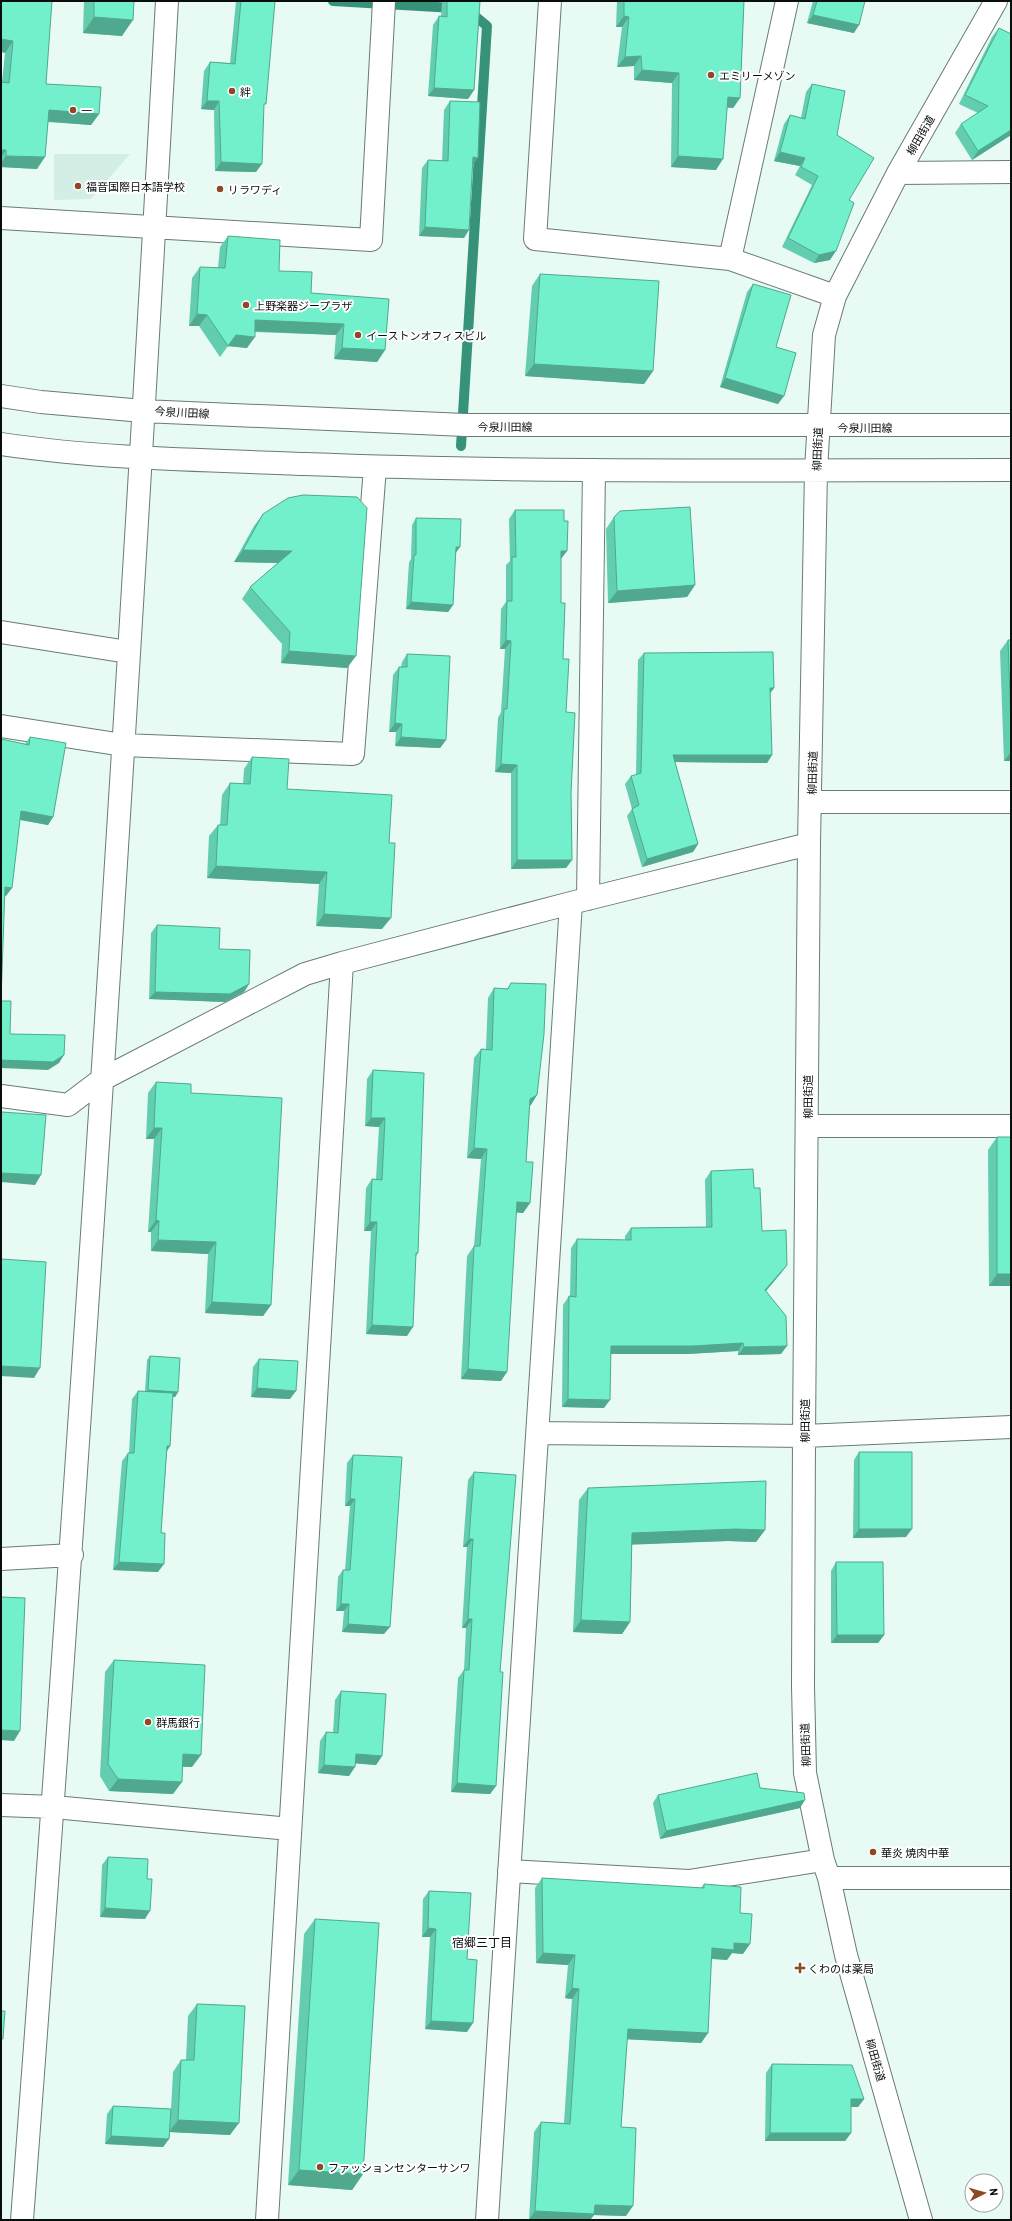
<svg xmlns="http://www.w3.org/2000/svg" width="1012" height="2221" viewBox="0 0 1012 2221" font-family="Barlow,'Noto Sans JP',sans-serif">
<rect width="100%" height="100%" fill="#e7faf3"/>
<path fill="#d3efe5" d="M54 154H130L91 199 54 200Z"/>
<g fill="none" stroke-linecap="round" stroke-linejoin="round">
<path stroke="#369279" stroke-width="10" d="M333 1 454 8
M461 446 487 26 469 11"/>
<defs>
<path id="minor" d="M550 1 535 239 730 259 835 296
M898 173 1011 172
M1 218 371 240 384 1
M730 259 787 1
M1 396 41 402 143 411 465 425H1011
M1 444C101 459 204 460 305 464 540 473 776 470 1011 470
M1 632 128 652
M1 726 123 745 353 754 375 467
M811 802H1011
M588 899 594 470
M1 1096 68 1105 101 1080 305 974 342 963 571 903 809 844
M807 1126H1011
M538 1433 804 1436 1011 1427
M1 1559 72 1555
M1 1805 54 1807 290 1829
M509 1871 689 1881 823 1860
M829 1878H1011
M22 2220C78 1481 126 741 167 1
M267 2220 342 963
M487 2220 571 903
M921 2220 846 1955 829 1878 823 1860 805 1773 803 1686 804 1436 809 844 816 470 824 335 835 296 898 173 996 1"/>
</defs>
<use href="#minor" stroke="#697b74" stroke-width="24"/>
<use href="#minor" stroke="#fff" stroke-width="22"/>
</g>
<path fill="#62ceaf" d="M1 1 46 84 99 114 91 125 48 122 37 169 1 167V82H2L5 53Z
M84 1H134L122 36 83 33Z
M236 1H275L256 172 215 171 214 110 201 109 204 71 210 62 230 63Z
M442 1H480L474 90 468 99 428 96 433 25 439 16 441 17Z
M617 1H744L740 98 733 108 727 107 716 170 671 167 672 83 634 80V66L617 67 622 27H616Z
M813 1H865L854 33 807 23Z
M999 28 1011 34V135L972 160 955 133 961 124 978 113 959 104 992 37Z
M812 84 837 135 849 200 830 260 814 263 782 247 812 185 795 175 800 166 774 161 784 124 790 115 801 118 806 92Z
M450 101 473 165 464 238 419 236 422 168 428 160 442 161 444 110Z
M228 236 311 293 385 350 377 362 334 359 336 335 255 332 247 348 228 346 220 357 199 326H189L192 278 200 267 218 268 220 247Z
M540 274 653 371 644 384 525 376 532 286Z
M753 284 776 347 778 404 720 387 747 292Z
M515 510 561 559V603L563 659 571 793 572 860 566 868 511 869V773L495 772 498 718 501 712 505 649H500L501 609 506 602V565L510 561 509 519Z
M263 514 347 668 281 663 282 644 242 599 250 587 278 563 234 562 254 526Z
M614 517 695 585 687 597 608 603 606 529Z
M416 518 455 554 453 605 448 612 406 609 409 562 411 559 412 525Z
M1008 640H1011V761H1004L1000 651Z
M644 653 774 688 770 693 772 755 767 763 675 762 698 844 693 852 642 867 627 816 632 809 625 784 631 776 636 775 638 660Z
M407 654 446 740 440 748 395 746 396 732H389L393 675 399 667H401L402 662Z
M30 737 53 817 48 825 20 820 6 896H5L1 739 25 744Z
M252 757 287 789 382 929 316 926 319 884 207 878 209 836 218 825H220L222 795 230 783 243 784 244 769Z
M157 925 219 949 249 984 244 992 225 1002 149 999 151 933Z
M511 983 537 1095 530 1105 526 1162 530 1203 523 1213 516 1212 501 1381 461 1379 467 1256 474 1246 481 1159 467 1158 474 1058 481 1049H486L488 998 494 988 507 989Z
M373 1070 418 1253 416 1256 407 1336 366 1334 371 1231H364L366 1188 372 1179H376L379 1127 365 1126 367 1079Z
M156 1082 191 1093 271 1305 263 1316 205 1313 208 1254 151 1251V1232H148L154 1139H146L148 1093Z
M997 1137H1011V1286H989L988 1150Z
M711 1171 754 1188 762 1231 787 1265 781 1273 766 1291 781 1354 738 1355V1351L687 1354H611L604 1408 562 1407 563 1305 569 1296 570 1297 571 1248 577 1239 625 1240V1236L631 1228 706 1227 705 1180Z
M150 1356 178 1392 175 1397 173 1396 170 1446 167 1451 158 1572 113 1570 122 1461 128 1453H129L132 1399 138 1391H145L147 1360Z
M259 1359 290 1399 251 1397 253 1367Z
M859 1452 906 1537 853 1538 854 1460Z
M353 1455 384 1634 342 1632 344 1611H336L338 1577 343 1570H345L350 1506H345L347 1463Z
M474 1472 500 1672 496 1786 490 1794 451 1792 458 1678 464 1670 466 1628H462L467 1547H463L468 1480Z
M588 1488 765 1530 756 1542 728 1541 632 1544 630 1622 622 1634 573 1632 579 1500Z
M836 1562 884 1635 878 1643H831V1571Z
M114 1660 192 1767H183L173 1794 109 1791 100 1776 105 1672Z
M341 1691 382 1756 376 1765 355 1763 349 1776 318 1773 320 1741 326 1732 333 1733 335 1700Z
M760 1788 800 1808 660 1839 653 1803 658 1795Z
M108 1857 147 1879 145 1919 100 1917 102 1865Z
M542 1878 701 1888 704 1884 740 1913 743 1954 732 1953 727 1960 711 1959 708 2033 701 2043 627 2039 621 2127 626 2216 594 2215 590 2220H529L534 2132 541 2122 564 2123 572 1999 565 1998 568 1965 536 1963 535 1888Z
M429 1891 467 2032 425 2029 430 1937H422L423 1899Z
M315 1919 363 2174 352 2190 288 2185 304 1934Z
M197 2004 230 2135 170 2132 169 2139 163 2147 105 2144 107 2114 113 2106 171 2109 173 2072 181 2060H186L188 2016Z
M772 2064 864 2099 858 2107H851V2133L845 2141H765L766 2073Z"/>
<path fill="#50a88e" d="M813 15 859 25 854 33 807 23Z
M624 16 629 17 622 27H616Z
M94 17 133 20 122 36 83 33Z
M1 39 13 41 5 53 1 52Z
M641 56 634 66 617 67 625 57Z
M642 70 679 73 672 83 634 80Z
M434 88 474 90 468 99 428 96Z
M728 97 740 98 733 108 720 107Z
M207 101H219L214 110 201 109Z
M49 110 99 114 91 125 41 121Z
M1011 130V135L972 160 978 151Z
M1 150H6L1 157Z
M780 152 805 158 800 166 774 161Z
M6 156 45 157 37 169 1 167V163Z
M678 156 723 159 716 170 671 167Z
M473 157 478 158 472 166Z
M221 162 262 164 256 172 215 171Z
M425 227 469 230 464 238 419 236Z
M836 251 830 260 814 263 819 255Z
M197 314 207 315 199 326H189Z
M255 320 344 324 336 335 247 331Z
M236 335 255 337 247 348 228 346 220 357Z
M342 348 385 350 377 362 334 359Z
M534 364 653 371 644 384 525 376Z
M725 378 784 396 778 404 720 387Z
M456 547H460L455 554Z
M243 550 292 551 284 563 234 562Z
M561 551H567L561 559Z
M695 585 687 597 608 603 617 591Z
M411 602 453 605 448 612 406 609Z
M506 640 511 641 505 649H500Z
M289 651 356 656 347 668 281 663Z
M770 688H774L769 695Z
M395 723 402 724 396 732H389Z
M401 737 446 740 440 748 395 746Z
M1011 752V761H1004Z
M673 755H772L767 763 668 762Z
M501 764 517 765 511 773 495 772Z
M21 811 53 817 48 825 16 819Z
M698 844 693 852 642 867 647 859Z
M517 860H572L566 868 511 869Z
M216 866 327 872 319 884 207 878Z
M5 887 12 888 6 896 1 895Z
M324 914 391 918 382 929 316 926Z
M249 984 244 992 225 1002 149 999 155 992Z
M64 1055 59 1063 48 1070 1 1068V1060Z
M537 1095 531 1105 524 1109 530 1099Z
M371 1118H385L379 1127 365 1126Z
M154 1128H162L154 1139H146Z
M474 1148 487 1149 481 1159 467 1158Z
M1 1173 41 1175 35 1185 1 1182Z
M517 1202 530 1203 523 1213 510 1212Z
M156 1220 159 1221 151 1232H148Z
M370 1222H377L371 1231H364Z
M158 1240 216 1242 208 1254 151 1251Z
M787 1265 781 1273 759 1299 765 1290Z
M997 1274H1011V1286H989Z
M212 1302 271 1305 263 1316 205 1313Z
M372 1325 413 1327 407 1336 366 1334Z
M743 1343 738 1351 687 1354H605L611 1346Z
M787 1346 781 1354 738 1355 744 1347Z
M1 1366 40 1368 34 1378 1 1376Z
M468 1369 507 1372 501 1381 461 1379Z
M257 1388 296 1391 290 1399 251 1397Z
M148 1390 178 1392 175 1397 145 1394Z
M568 1399 610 1400 604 1408 562 1407Z
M167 1446H170L164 1455Z
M350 1499H355L350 1506H345Z
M736 1529 765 1530 756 1542 728 1541 624 1545 632 1533Z
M859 1529H912L906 1537 853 1538Z
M469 1539H473L467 1547H463Z
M119 1562 164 1564 158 1572 113 1570Z
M341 1604H349L344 1611H336Z
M468 1619H472L466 1628H462Z
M581 1620 630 1622 622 1634 573 1632Z
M348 1624 390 1627 384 1634 342 1632Z
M837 1635H884L878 1643H831Z
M1 1730 20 1731 14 1741 1 1740Z
M183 1754 201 1755 192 1767 175 1766Z
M356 1754 382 1756 376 1765 350 1763Z
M324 1765 355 1767 349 1776 318 1773Z
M118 1779 182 1782 173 1794 109 1791Z
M457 1783 496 1786 490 1794 451 1792Z
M805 1800 800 1808 660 1839 666 1831Z
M105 1908 150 1911 145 1919 100 1917Z
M428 1928 436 1929 430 1937H422Z
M734 1943 750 1944 743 1954 732 1953 727 1960 705 1958 712 1948Z
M543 1953 575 1955 568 1965 536 1963Z
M572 1988 579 1989 572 1999 565 1998Z
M431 2021 473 2023 467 2032 425 2029Z
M628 2029 708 2033 701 2043 621 2039Z
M851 2099H864L858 2107H845Z
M178 2120 239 2123 230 2135 169 2132Z
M770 2133H851L845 2141H765Z
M111 2136 169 2139 163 2147 105 2144Z
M299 2170 363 2174 352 2190 288 2185Z
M595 2205 633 2206 626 2216 594 2215 590 2220H529L535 2211Z"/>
<path fill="#72f0cb" stroke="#50a88e" d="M1 1H52L46 84 101 87 99 114 49 110 45 157 6 156V150H1V82L9 83 13 41 1 39Z
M94 1H134L133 20 94 17Z
M241 1H275L266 104H264L262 164 221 162 219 101H207L210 62 235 64Z
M447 1H480L474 90 434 88 439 16 447 17Z
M624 1H744L740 98 728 97 723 159 678 156 679 73 642 70 641 56 625 57 629 17 624 16Z
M817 1H865L859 25 813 15Z
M999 28 1011 34V130L978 151 961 124 988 106 965 95Z
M812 84 845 91 837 135 874 158 849 200 854 203 836 251 819 255 788 238 818 176 801 167 805 158 780 152 790 115 805 119Z
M450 101 480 102 478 158 473 157 469 230 425 227 428 160 448 161Z
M228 236 280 240 279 271 312 272 311 293 389 299 385 350 342 348 344 324 255 320V337L236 335 228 346 207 315 197 314 200 267 225 268Z
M540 274 659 281 653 371 534 364Z
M753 284 791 295 776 347 796 353 784 396 725 378Z
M303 495 357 497 367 508 356 656 289 651 290 632 250 587 292 551 243 550 263 514 288 498Z
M690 507 695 585 617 591 614 517 620 511Z
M515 510H564V521H568L567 551H561V603H565L563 659H569L566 712 575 713 571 793 572 860H517V765L501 764 504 709H507L511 641 506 640 507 601H512V557H516Z
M416 518 461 519 460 547H456L453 605 411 602 414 555H416Z
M1008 640H1011V726Z
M773 652 774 688H770L772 755H673L698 844 647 859 632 809 639 805 631 776 641 773 644 653Z
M407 654 450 656 446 740 401 737 402 724 395 723 399 667H407Z
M30 737 66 743 53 817 21 811 12 888 5 887 1 1000V739L29 745Z
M252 757 289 759 287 789 392 795 389 843H395L391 918 324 914 327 872 216 866 218 825H227L230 783 250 784Z
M157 925 220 928 219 949 250 950 249 984 230 994 155 992Z
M511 983 546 984 544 1034 537 1095 530 1099 526 1162H533L530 1203 517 1202 507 1372 468 1369 474 1246H480L487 1149 474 1148 481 1049 492 1050 494 988 508 989Z
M1 1001H11L10 1034 65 1035 64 1055 53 1062 1 1060Z
M373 1070 424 1073 418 1253H416L413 1327 372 1325 377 1222H370L372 1179 382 1180 385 1118H371Z
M156 1082 191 1084V1093L282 1098 271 1305 212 1302 216 1242 158 1240 159 1221 156 1220 162 1128H154Z
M1 1112 46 1115 41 1175 1 1173Z
M997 1137H1011V1274H997Z
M753 1169 754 1188H760L762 1231 786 1230 787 1265 765 1290 786 1316 787 1346 744 1347 743 1343 693 1346H611L610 1400 568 1399 569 1296 576 1297 577 1239 631 1240V1228L712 1227 711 1171Z
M1 1259 46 1262 40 1368 1 1366Z
M150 1356 180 1358 178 1392 148 1390Z
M259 1359 298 1361 296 1391 257 1388Z
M138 1391 173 1393 170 1446H167L161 1533H165L164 1564 119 1562 128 1453H134Z
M859 1452H912V1529H859Z
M353 1455 402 1457 390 1627 348 1624 349 1604H341L343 1570H350L355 1499H350Z
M474 1472 516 1475 500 1672H503L496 1786 457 1783 464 1670H469L472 1619H468L473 1539H469Z
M766 1481 765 1530 736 1529 632 1533 630 1622 581 1620 588 1488Z
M836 1562H883L884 1635H837Z
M1 1597 25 1598 20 1731 1 1730Z
M114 1660 205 1665 201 1755 183 1754 182 1782 118 1779 108 1764Z
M341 1691 386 1694 382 1756 356 1754 355 1767 324 1765 326 1732 338 1733Z
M757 1773 760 1788 804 1793 805 1800 666 1831 658 1795Z
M108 1857 148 1859 147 1879H152L150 1911 105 1908Z
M542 1878 704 1888V1884L741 1887 740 1913 752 1914 750 1944 734 1943V1950L712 1948 708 2033 628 2029 621 2127 636 2128 633 2206 595 2205 594 2214 535 2211 541 2122 570 2124 579 1989 572 1988 575 1955 543 1953Z
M429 1891 471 1893 467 1959 477 1960 473 2023 431 2021 436 1929 428 1928Z
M315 1919 379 1923 363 2174 299 2170Z
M197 2004 245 2006 239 2123 178 2120 181 2060H194Z
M1 2011H5L3 2039H1Z
M772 2064 852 2065 864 2099H851V2133H770Z
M113 2106 171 2109 169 2139 111 2136Z"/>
<g fill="#8f4725" stroke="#fff" stroke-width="1.5">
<circle cx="711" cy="75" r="4"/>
<circle cx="232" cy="91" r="4"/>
<circle cx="73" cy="110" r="4"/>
<circle cx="78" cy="186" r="4"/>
<circle cx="220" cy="189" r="4"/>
<circle cx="246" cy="305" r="4"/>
<circle cx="358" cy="335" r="4"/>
<circle cx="148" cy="1722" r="4"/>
<circle cx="873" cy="1852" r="4"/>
<path d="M798 1962h4v4h4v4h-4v4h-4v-4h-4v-4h4z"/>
<circle cx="320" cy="2167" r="4"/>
</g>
<g text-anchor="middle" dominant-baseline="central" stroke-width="4" stroke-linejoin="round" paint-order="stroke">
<g font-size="11" fill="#080e0c" stroke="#fff" text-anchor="start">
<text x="719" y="75">エミリーメゾン</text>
<text x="240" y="91">絆</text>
<text x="81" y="110">一</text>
<text x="86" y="186">福音国際日本語学校</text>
<text x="228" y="189">リラワディ</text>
<text x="254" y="305">上野楽器ジープラザ</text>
<text x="366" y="335">イーストンオフィスビル</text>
<text x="156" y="1722">群馬銀行</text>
<text x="881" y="1852">華炎 焼肉中華</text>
<text x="808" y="1968">くわのは薬局</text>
<text x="328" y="2167">ファッションセンターサンワ</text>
</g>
<g font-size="11" fill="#080e0c" stroke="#fff">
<text transform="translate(920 135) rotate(-60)">柳田街道</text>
<text transform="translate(182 412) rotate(3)">今泉川田線</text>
<text x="505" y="426">今泉川田線</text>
<text x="865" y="427">今泉川田線</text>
<text transform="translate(817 449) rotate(-88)">柳田街道</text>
<text transform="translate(812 773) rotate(-89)">柳田街道</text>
<text transform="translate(807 1097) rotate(-90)">柳田街道</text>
<text transform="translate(804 1421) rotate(-90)">柳田街道</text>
<text transform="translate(805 1745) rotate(-92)">柳田街道</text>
<text transform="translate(876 2060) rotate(74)">柳田街道</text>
</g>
<g font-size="12" fill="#080e0c" stroke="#fff">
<text x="482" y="1942">宿郷三丁目</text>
</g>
</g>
<rect width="1012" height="2221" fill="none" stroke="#080e0c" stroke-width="4"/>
<g transform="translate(984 2193) rotate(84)"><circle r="19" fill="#ffffff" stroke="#9c9f9e"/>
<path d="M0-3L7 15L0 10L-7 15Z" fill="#8f4725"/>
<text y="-6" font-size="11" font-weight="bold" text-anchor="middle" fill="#080e0c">N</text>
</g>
</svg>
